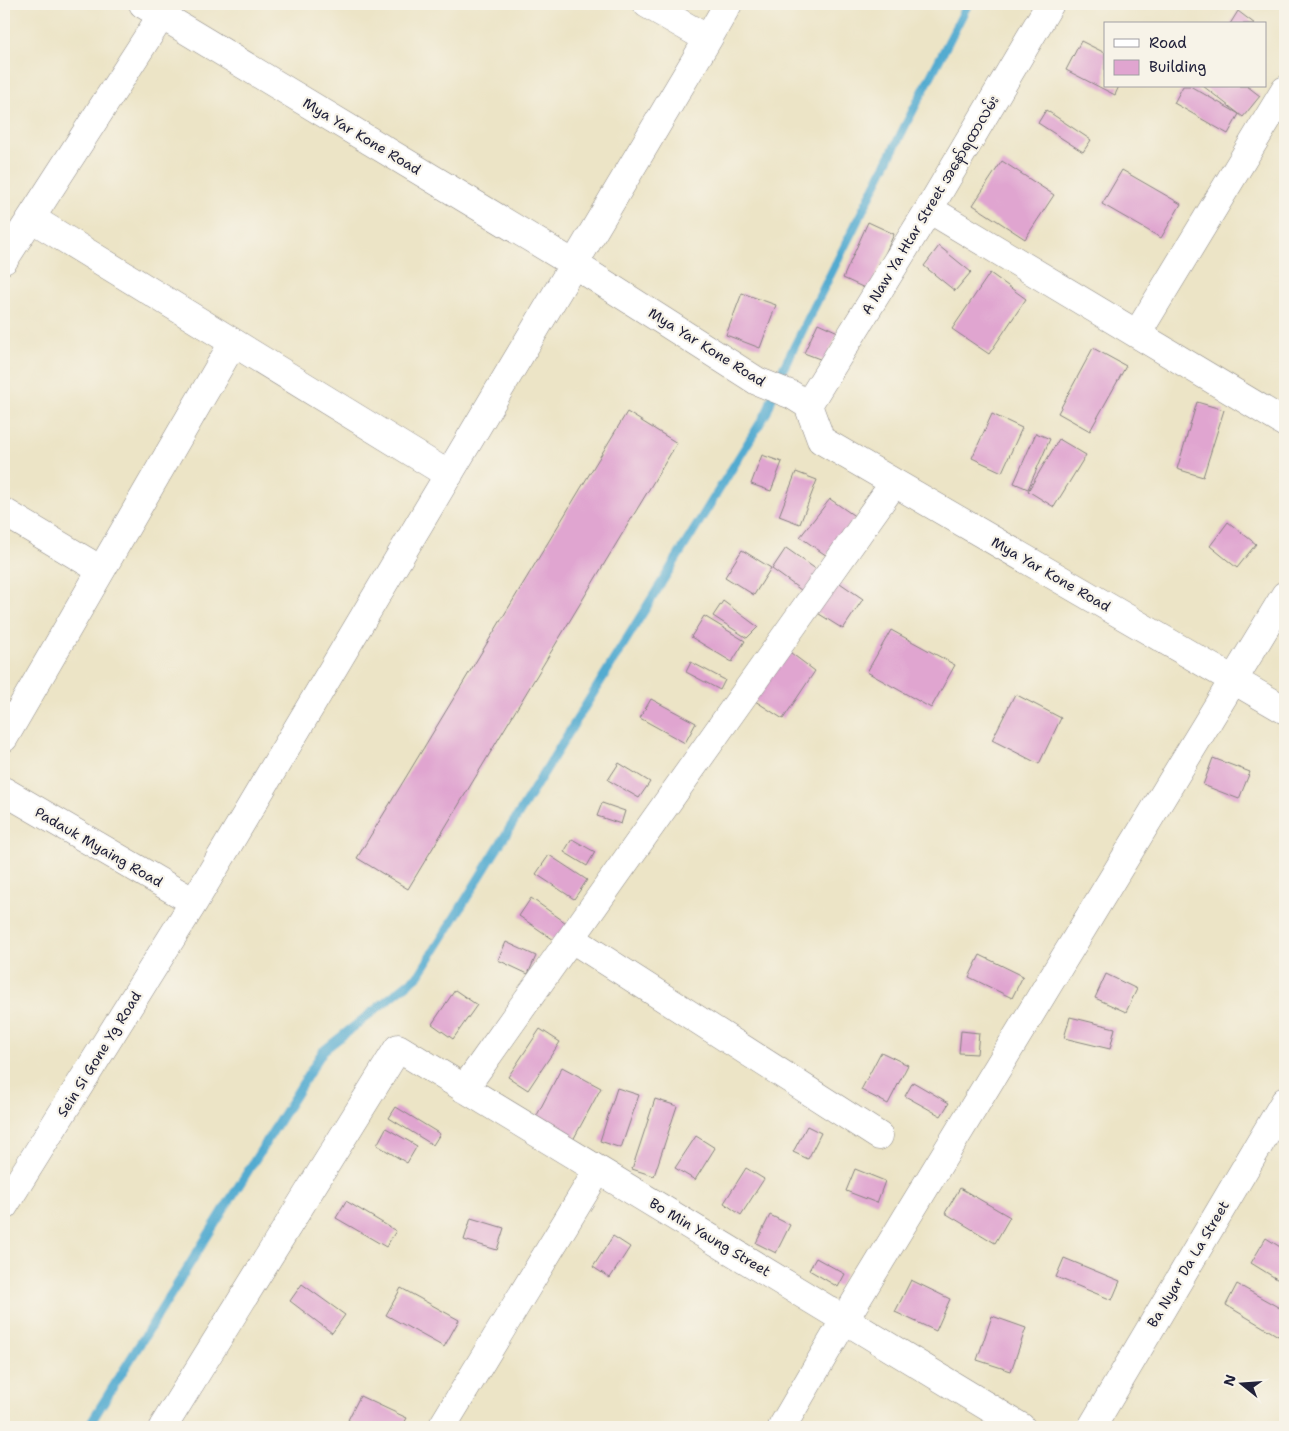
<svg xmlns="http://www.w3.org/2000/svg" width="1289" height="1431" viewBox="0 0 1289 1431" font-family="'Shantell Sans','Noto Sans Myanmar',sans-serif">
<rect width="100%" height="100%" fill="#f7f3e8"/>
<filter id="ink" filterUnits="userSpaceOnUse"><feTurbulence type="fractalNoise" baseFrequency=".02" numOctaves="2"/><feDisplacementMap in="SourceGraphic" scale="10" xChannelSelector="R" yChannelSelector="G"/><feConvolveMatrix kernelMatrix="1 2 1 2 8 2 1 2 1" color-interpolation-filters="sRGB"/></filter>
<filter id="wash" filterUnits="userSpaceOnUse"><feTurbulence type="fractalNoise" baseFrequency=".0096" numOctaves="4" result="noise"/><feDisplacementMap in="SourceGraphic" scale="20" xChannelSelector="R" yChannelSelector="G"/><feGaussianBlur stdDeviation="1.12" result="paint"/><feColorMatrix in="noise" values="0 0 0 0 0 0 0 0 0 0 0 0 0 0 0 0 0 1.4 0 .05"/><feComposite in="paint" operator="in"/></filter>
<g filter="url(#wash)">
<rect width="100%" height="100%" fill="#ece4c6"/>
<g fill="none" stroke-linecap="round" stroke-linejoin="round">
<path stroke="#52abd0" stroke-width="9" d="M88 1427 323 1051 419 975 767 412 782 371 906 124 968 4"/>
</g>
<g id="blocks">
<path fill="#e0a5d0" d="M1238 11 1255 24H1230Z
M1081 41 1105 53V86H1119L1115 95 1066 70Z
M1183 86H1190L1239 114 1228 134 1174 103Z
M1203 86H1247L1260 96 1243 117Z
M1046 110 1091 140 1083 152 1038 123Z
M1002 161 1054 195 1025 239 973 205Z
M1122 170 1181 204 1161 238 1102 204Z
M868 222 894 234 869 290 843 278Z
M939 246 971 272 955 291 924 266Z
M990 273 1026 299 989 354 952 329Z
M742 293 776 305 760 348 726 335Z
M818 323 838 332 825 361 804 353Z
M1093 348 1126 366 1090 431 1058 413Z
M1197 402 1224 410 1203 477 1177 469Z
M627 412 677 443 408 889 357 858Z
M992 414 1022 428 1002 472 972 458Z
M1036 433 1050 439 1028 489 1014 483Z
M1059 439 1086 455 1054 507 1028 491Z
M762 455 782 462 771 491 751 484Z
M796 472 817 480 800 524 779 516Z
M830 499 856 517 827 556 800 537Z
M1228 522 1256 544 1237 568 1210 546Z
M786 548 820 572 805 593 772 569Z
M742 550 771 568 754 595 725 577Z
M837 581 863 599 843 629 816 612Z
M723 601 758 627 747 638 713 616Z
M704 616 745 641 732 662 691 637Z
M891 630 955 665 931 708 867 672Z
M787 650 815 671 783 719 752 699Z
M691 662 725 680 720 690 686 672Z
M1015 694 1061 718 1039 764 992 740Z
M651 699 696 723 685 743 640 718Z
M1213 758 1250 772 1239 799 1203 785Z
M619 763 650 782 639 798 608 780Z
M602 803 625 811 621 824 597 816Z
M572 839 595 852 587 866 564 852Z
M549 855 587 880 574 899 536 874Z
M531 898 569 925 557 942 519 916Z
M506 942 536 956 528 974 498 960Z
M980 955 1023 976 1012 998 969 977Z
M1106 974 1137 989 1126 1012 1095 998Z
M455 990 477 1005 453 1039 432 1024Z
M1070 1017 1115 1028 1110 1049 1064 1038Z
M540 1029 560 1042 528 1090 508 1077Z
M961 1031 979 1033 977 1054 959 1053Z
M881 1052 908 1065 888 1104 861 1090Z
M562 1067 601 1088 573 1140 535 1119Z
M913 1082 949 1103 941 1116 905 1096Z
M617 1088 639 1095 621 1148 600 1141Z
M655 1099 677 1106 654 1176 632 1169Z
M396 1107 440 1134 433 1145 389 1118Z
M807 1126 821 1133 808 1159 793 1152Z
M386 1128 417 1146 407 1163 377 1145Z
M696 1136 715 1148 695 1180 675 1168Z
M746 1168 764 1179 741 1215 724 1203Z
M855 1169 885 1181 877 1203 846 1191Z
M960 1188 1010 1217 995 1243 945 1213Z
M346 1201 396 1231 386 1247 336 1218Z
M770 1215 790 1225 776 1253 756 1243Z
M471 1218 504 1228 497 1250 464 1240Z
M613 1236 630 1247 610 1278 593 1267Z
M1266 1238 1285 1250V1284L1251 1263Z
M816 1258 845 1274 838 1287 809 1270Z
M1064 1258 1120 1281 1112 1300 1056 1277Z
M911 1280 950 1299 936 1331 895 1312Z
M302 1284 345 1315 332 1333 290 1301Z
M1237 1284 1285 1311V1340L1226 1305Z
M401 1288 459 1320 444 1347 386 1315Z
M992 1316 1026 1328 1011 1371 977 1360Z
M360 1396 407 1418 402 1427H363L348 1420Z"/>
</g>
</g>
<g filter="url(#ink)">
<use href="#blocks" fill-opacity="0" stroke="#878380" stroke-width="1"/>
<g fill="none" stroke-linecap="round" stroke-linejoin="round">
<defs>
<path id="minor" d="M143 4 574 264 757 381 792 395 808 405 821 440 1285 710
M647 4 708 39
M929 209 1285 423
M31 218 449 475
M4 260 169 4
M1137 334 1285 90
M808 405 929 209 1050 4
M4 512 101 570
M4 738 233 343
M4 791 194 902
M572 939 879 1136
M464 1089 894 483
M4 1206 194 902 708 39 728 4
M163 1427 398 1048 1021 1427
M442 1427 598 1170
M782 1427 845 1319 1285 595
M1092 1427 1285 1101"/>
</defs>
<use href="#minor" stroke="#878380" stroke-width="29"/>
<use href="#minor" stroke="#fff" stroke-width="28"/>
</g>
</g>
<g text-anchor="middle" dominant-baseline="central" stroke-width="4.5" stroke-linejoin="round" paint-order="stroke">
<g font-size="14" fill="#22223b" stroke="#f7f3e8">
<text transform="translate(362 136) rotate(31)">Mya Yar Kone Road</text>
<text transform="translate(930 205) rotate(-59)">A Naw Ya Htar Street အနော်ရထာလမ်း</text>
<text transform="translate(707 347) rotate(32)">Mya Yar Kone Road</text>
<text transform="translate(1051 574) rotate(30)">Mya Yar Kone Road</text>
<text transform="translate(99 847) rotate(30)">Padauk Myaing Road</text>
<text transform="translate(99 1054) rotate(-58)">Sein Si Gone Yg Road</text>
<text transform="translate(710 1237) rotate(31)">Bo Min Yaung Street</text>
<text transform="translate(1188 1264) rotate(-59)">Ba Nyar Da La Street</text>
</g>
</g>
<rect width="1289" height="1431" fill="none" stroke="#f7f3e8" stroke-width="20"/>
<rect x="1104" y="22" width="162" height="65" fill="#f7f3e8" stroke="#a29fa3"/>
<rect x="1114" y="39" width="25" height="8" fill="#ffffff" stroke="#a29fa3"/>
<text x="1149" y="48" font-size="15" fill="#22223b">Road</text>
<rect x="1114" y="60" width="25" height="15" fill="#e0a5d0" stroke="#a29fa3"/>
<text x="1149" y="72" font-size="15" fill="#22223b">Building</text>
<g transform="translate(1242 1384) rotate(287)" stroke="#f7f3e8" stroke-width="4" paint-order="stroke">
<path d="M0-4L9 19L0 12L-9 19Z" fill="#22223b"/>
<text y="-8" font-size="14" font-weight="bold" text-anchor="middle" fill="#22223b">N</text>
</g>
</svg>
